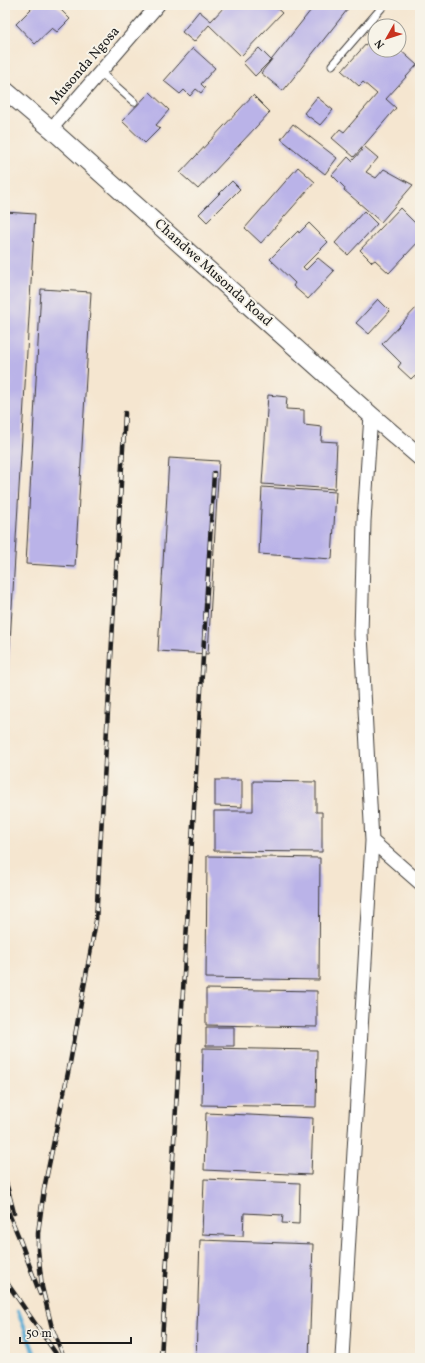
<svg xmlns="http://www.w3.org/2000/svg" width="425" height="1363" viewBox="0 0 425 1363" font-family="Vollkorn,serif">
<rect width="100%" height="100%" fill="#f7f3e8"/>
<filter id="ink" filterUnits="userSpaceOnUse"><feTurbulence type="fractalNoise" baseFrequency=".025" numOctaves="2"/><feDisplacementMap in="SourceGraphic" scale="8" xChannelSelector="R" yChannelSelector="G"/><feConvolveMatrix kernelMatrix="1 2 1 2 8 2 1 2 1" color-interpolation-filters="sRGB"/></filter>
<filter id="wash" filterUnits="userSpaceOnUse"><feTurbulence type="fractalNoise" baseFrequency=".012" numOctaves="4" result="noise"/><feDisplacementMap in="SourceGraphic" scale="16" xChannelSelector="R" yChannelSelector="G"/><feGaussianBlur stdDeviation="0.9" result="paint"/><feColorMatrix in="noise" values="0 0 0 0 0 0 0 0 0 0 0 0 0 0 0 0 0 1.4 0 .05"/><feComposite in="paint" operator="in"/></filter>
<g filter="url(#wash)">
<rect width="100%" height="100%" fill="#f5e6d0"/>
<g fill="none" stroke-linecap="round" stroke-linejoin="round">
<path stroke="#56a9d1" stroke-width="4.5" d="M18 1311 36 1358"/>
</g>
<g id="blocks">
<path fill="#bab3e8" d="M5 5H12L5 12Z
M35 5H56L70 19 57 32 52 28 35 44 16 24Z
M226 5H273L282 13 241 56 209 25 194 42 182 32 199 11 211 21Z
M315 5H351L283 91 261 73Z
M375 34V50H399V49L417 65 386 99 396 108 354 157 332 138 340 129 344 132 377 94 363 82 359 86 342 71Z
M193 48 215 68 201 84 205 88 201 93 196 89 190 96 184 90 180 94 164 81Z
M259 48 271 60 255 76 243 63Z
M150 92 169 110 156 125 160 128 145 143 122 121Z
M253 95 270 112 198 189 180 173Z
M317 97 333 110 320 125 304 113Z
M293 124 337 158 325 174 281 139Z
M365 147 378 158 366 172 376 178 384 169 413 185 381 222 344 190 345 188 332 175 348 157 352 161Z
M298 167 315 182 261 243 245 228Z
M232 181 240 189 207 222 199 214Z
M400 208 420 228V240L389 273 375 260 372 262 360 250Z
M364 211 377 224 348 255 335 243Z
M5 212 35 214 6 711H5Z
M309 223 328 242 303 267 306 270 318 258 334 271 308 299 293 286 295 283 270 259 298 231 299 233Z
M41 289 91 292 75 567 26 564Z
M378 299 390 311 369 334 356 323Z
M418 306 420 308V381L414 376 411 379 398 367 401 363 382 344Z
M268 395 287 397 286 409 304 410V425L322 427 321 441 337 442 335 489 262 484Z
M169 458 219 461 208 654 158 651Z
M262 487 336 492 332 559 259 554Z
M215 780H242V807L215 806Z
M253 781 316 782V812H322V852L214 851V811H253Z
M207 856 320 858 319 980 206 978Z
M206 989 317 991V1027L206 1025Z
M206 1027H234V1046H206Z
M203 1048 317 1050 316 1107 202 1105Z
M206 1113 313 1118 311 1175 204 1170Z
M204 1179 300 1183 299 1224 282 1223 283 1215 244 1213 243 1236 202 1234Z
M200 1240 313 1244 309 1358H196Z"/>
</g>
</g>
<g filter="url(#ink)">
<use href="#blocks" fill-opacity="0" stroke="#3d3a37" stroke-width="1"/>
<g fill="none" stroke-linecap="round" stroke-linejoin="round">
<defs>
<path id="service" d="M332 65 384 5
M100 72 134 102"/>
<path id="minor" d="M51 129 158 5
M371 415 364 521 361 634 372 841 420 883
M342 1358 372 841"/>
<path id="tertiary" d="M5 90 51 129 371 415 420 457"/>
</defs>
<use href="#service" stroke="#3d3a37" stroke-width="9"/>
<use href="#minor" stroke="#3d3a37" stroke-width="15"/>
<use href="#tertiary" stroke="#3d3a37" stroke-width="19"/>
<use href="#service" stroke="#fff" stroke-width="7"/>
<use href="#minor" stroke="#fff" stroke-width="13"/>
<use href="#tertiary" stroke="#fff" stroke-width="17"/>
<defs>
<path id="rail" d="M5 1178 14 1213
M5 1204 20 1240 40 1294
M5 1280 59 1358
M53 1330 64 1358
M54 1336 42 1287 38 1250V1233L44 1189 70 1063 96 921 125 413
M161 1358 214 473"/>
</defs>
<use href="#rail" stroke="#1c1c1c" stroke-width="4.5"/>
<use href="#rail" stroke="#f7f3e8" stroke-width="3" stroke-dasharray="9" stroke-linecap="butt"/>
</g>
</g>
<g text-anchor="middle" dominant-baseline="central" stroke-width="4" stroke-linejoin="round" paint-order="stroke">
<g font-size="14" fill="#1c1c1c" stroke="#f7f3e8">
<text transform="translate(85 66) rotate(-49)">Musonda Ngosa</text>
<text transform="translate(213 273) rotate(42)">Chandwe Musonda Road</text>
</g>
</g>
<rect width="425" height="1363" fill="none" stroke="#f7f3e8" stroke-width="20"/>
<g transform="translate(387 38) rotate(231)"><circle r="19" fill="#f7f3e8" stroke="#9f9d96"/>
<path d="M0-3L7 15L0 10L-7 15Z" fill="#c8321e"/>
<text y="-6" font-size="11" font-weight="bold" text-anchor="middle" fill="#1c1c1c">N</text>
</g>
<path d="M20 1337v6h111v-6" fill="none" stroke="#1c1c1c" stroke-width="2"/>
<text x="26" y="1337" font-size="12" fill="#1c1c1c" stroke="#f7f3e8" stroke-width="3" paint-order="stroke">50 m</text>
</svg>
